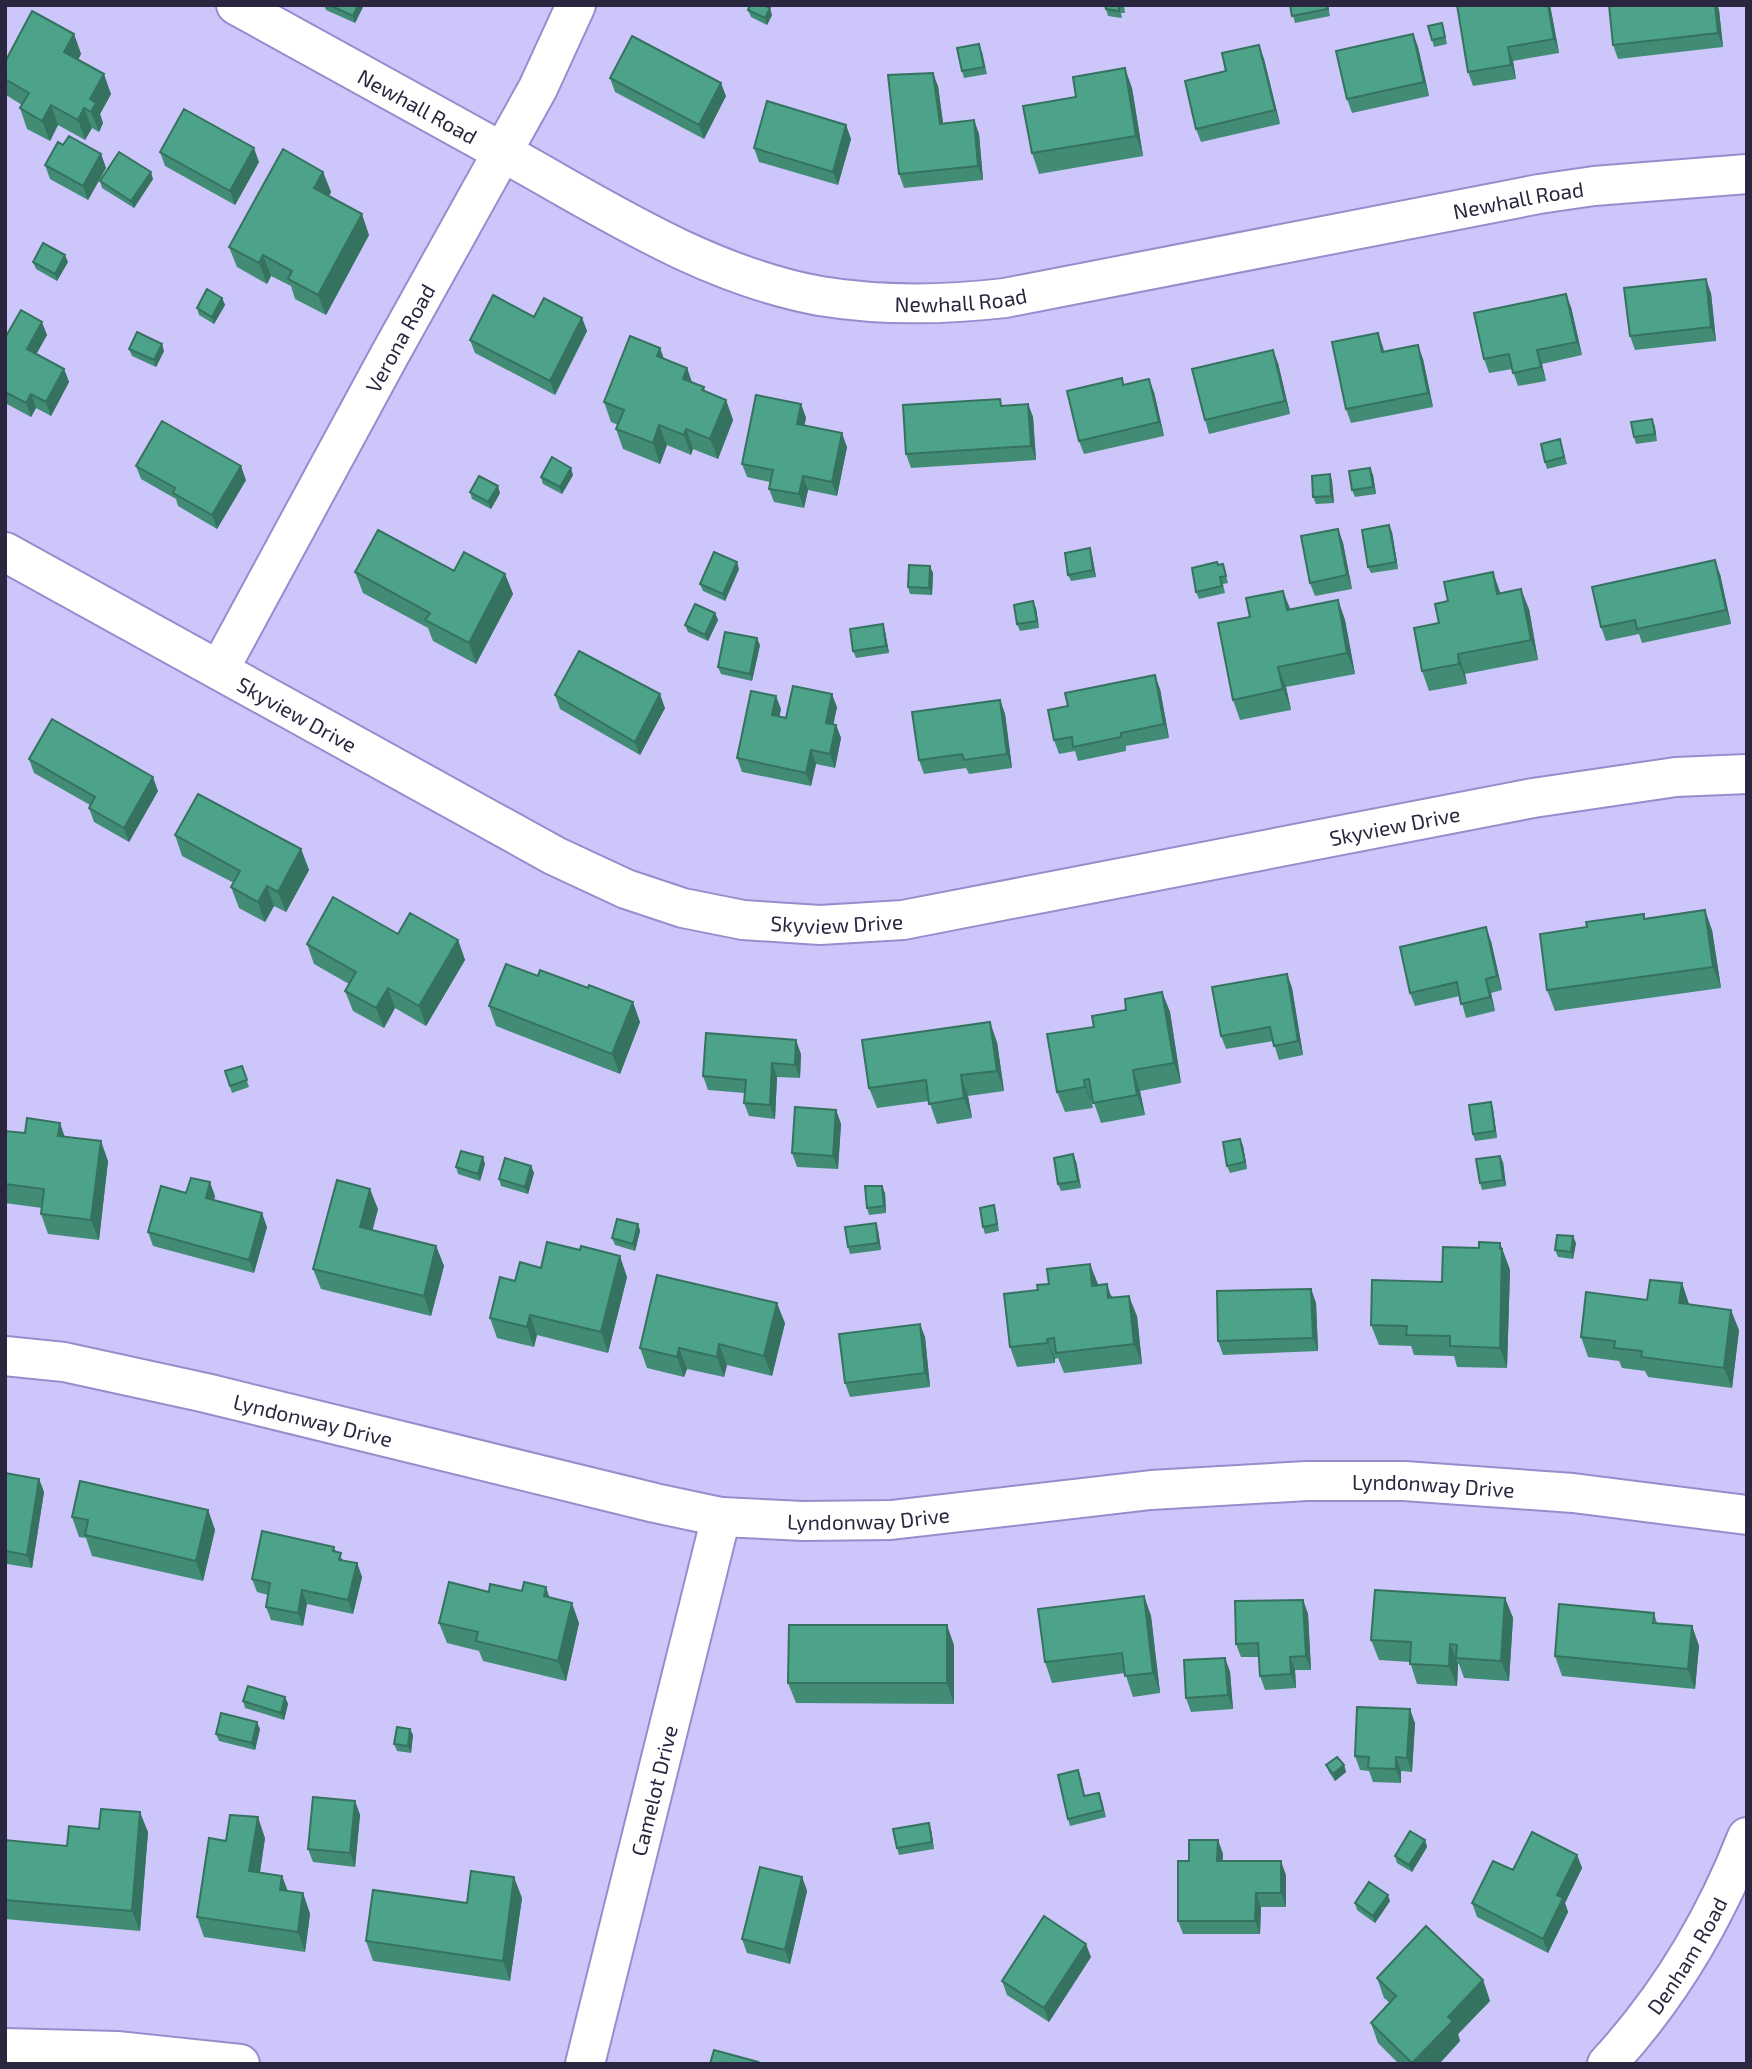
<svg xmlns="http://www.w3.org/2000/svg" width="1752" height="2069" viewBox="0 0 1752 2069" font-family="'Exo 2',sans-serif">
<rect width="100%" height="100%" fill="#ccc6fb"/>
<g fill="none" stroke-linecap="round" stroke-linejoin="round">
<defs>
<g id="minor">
<path id="s1" d="M236 5C325 55 415 103 504 153 605 209 705 275 820 296 881 306 944 305 1005 298L1539 194 1594 186 1747 174"/>
<path id="s2" d="M5 552 555 856 626 889 683 908 743 920 820 925 903 920 1533 798 1676 777 1747 774"/>
<path id="s3" d="M219 670 389 356 538 88 576 5"/>
<path id="s4" d="M5 1356 64 1362 206 1393 655 1503 721 1517 803 1521 891 1520 1151 1490 1307 1481H1404L1573 1493 1747 1515"/>
<path d="M5 2048 117 2051 240 2064"/>
<path id="s5" d="M585 2064 721 1517"/>
<path id="s6" d="M1607 2064C1668 1998 1714 1921 1747 1837"/>
</g>
</defs>
<use href="#minor" stroke="#978dcd" stroke-width="42"/>
<use href="#minor" stroke="#fff" stroke-width="38"/>
</g>
<path fill="#428c76" d="M324 5H364L355 23 326 10Z
M1124 5 1125 13H1121L1122 18 1108 16 1106 9Z
M1290 5H1328L1330 16 1295 23Z
M1550 5 1559 53 1513 61 1516 79 1473 86 1468 72Z
M1609 5H1717L1719 10 1723 47 1618 59 1613 45Z
M748 10 772 15 767 25 751 17Z
M1444 30 1447 44 1434 47 1432 40Z
M74 34 81 54 78 60 111 94 100 114 103 123 99 132 92 128 85 140 58 125 50 141 27 129 20 108 22 105 6 95 5 62Z
M1413 34 1418 47 1429 96 1352 113 1347 99Z
M982 51 987 74 964 78 962 71Z
M1264 59 1280 124 1201 142 1196 129 1226 71Z
M610 78 726 96 704 139 615 92Z
M938 86 943 123 974 120 979 134 983 180 904 188 899 174Z
M1132 88 1143 156 1039 174 1032 153Z
M846 125 851 139 838 185 759 162 754 148Z
M63 145 101 154 106 168 88 200 50 179 45 165Z
M160 152 259 162 235 205 165 166Z
M323 172 331 192 329 196 369 235 326 315 295 299 291 286 271 276 267 284 237 267 229 247Z
M153 179 134 208 102 188 100 181Z
M33 262H68L57 281 36 269Z
M1711 293 1716 341 1635 350 1630 336Z
M222 298 225 305 214 324 199 315 197 308Z
M1571 307 1582 355 1542 364 1546 381 1518 386 1512 369 1489 373 1484 359Z
M534 317 582 318 587 331 555 395 475 353 470 340Z
M1378 333 1384 352 1423 359 1433 407 1351 423 1346 409Z
M47 335 36 354 64 369 69 382 51 416 36 408 31 417 5 403V338Z
M660 348 664 359 687 368 692 383 704 387 705 391 726 400 733 420 718 459 693 449 691 455 667 445 660 464 623 449 616 429 618 425 611 422 604 402Z
M129 349 164 351 156 367 132 356Z
M1278 363 1290 414 1209 434 1205 420Z
M1124 385 1154 392 1164 436 1084 454 1079 441Z
M801 404 806 418 804 425 847 447 837 496 808 490 804 508 774 502 769 489 770 482 747 477 742 464Z
M1028 404 1033 417 1036 460 911 468 906 454 1003 406Z
M1652 419 1655 426 1657 441 1636 444 1634 437Z
M1560 439 1567 464 1547 469 1545 462Z
M136 466 246 480 217 529 178 506 176 499 141 479Z
M1370 468 1373 475 1376 494 1355 497 1352 490Z
M1330 474 1332 481 1334 503 1316 504 1313 497Z
M573 475 562 494 543 484 541 477Z
M470 492 500 493 491 509 472 499Z
M1338 529 1343 543 1352 589 1315 596 1310 583Z
M1392 532 1398 569 1371 573 1368 567Z
M1092 555 1096 577 1071 581 1068 575Z
M1223 564 1228 583 1223 584 1225 593 1199 599 1196 592 1218 565Z
M739 569 725 601 703 591 700 584Z
M454 571 505 574 513 594 476 664 433 641 428 628 363 593 355 572Z
M933 573 932 595 910 594 908 587Z
M1720 574 1731 624 1642 643 1639 634 1606 641 1601 627Z
M1500 593 1529 609 1538 660 1465 674 1467 684 1429 691 1422 671 1439 623Z
M1338 600 1345 620 1355 674 1286 687 1291 710 1240 720 1233 700 1250 617Z
M1036 608 1039 628 1020 631 1017 624Z
M715 613 718 620 708 641 688 632 685 625Z
M883 624 885 631 889 653 856 658 853 651Z
M760 645 752 681 721 674 718 667Z
M1160 689 1169 738 1126 746V751L1078 761 1075 751 1059 754 1054 740Z
M555 695 665 708 640 755 560 709Z
M1000 700 1005 714 1012 768 969 774 966 768 924 774 919 760Z
M837 707 833 724 836 725 841 738 835 768 816 764 811 786 742 772 737 758 781 709 779 717 786 718Z
M29 759 158 791 129 842 94 822 89 808 90 805 34 773Z
M175 835 301 849 309 870 286 912 274 906 265 922 239 908 231 887 234 883 182 856Z
M1712 930 1721 988 1555 1011 1547 990Z
M398 934 458 940 465 960 426 1026 395 1008 384 1028 353 1011 345 991 349 984 314 964 307 944Z
M1491 941 1502 990 1491 993 1495 1011 1466 1018 1460 996 1415 1006 1410 993Z
M1287 974 1292 988 1303 1055 1279 1060 1273 1041 1226 1049 1221 1036Z
M538 976 640 1022 620 1074 496 1026 489 1006Z
M1162 992 1170 1012 1181 1083 1140 1091 1145 1115 1101 1123 1093 1100 1091 1101 1093 1108 1065 1112 1057 1092 1094 1027Z
M997 1042 1004 1091 968 1096 972 1118 937 1124 929 1101 877 1108 869 1088Z
M801 1054 800 1078 777 1077 775 1119 749 1116 744 1103 745 1093 708 1090 703 1076Z
M242 1066 249 1087 232 1093 225 1071Z
M1491 1102 1493 1109 1497 1138 1475 1141 1473 1134Z
M836 1110 841 1124 838 1169 797 1167 792 1153Z
M5 1131 65 1137 108 1161 99 1240 48 1234 41 1214 42 1208 5 1203Z
M1240 1139 1243 1146 1247 1169 1230 1173 1227 1166Z
M1076 1161 1081 1188 1061 1191 1058 1184Z
M1503 1162 1506 1186 1482 1190 1480 1183Z
M485 1164 480 1181 458 1174 456 1167Z
M531 1166 534 1173 528 1194 501 1186 499 1179Z
M186 1193 215 1196 214 1200 267 1227 254 1273 153 1246 148 1232Z
M885 1193 886 1213 869 1215 867 1208Z
M994 1205 996 1212 999 1231 985 1234 983 1227Z
M378 1209 372 1230 436 1246 444 1266 431 1316 321 1289 313 1269Z
M638 1224 640 1231 635 1251 615 1245 612 1238Z
M878 1230 881 1250 850 1254 848 1247Z
M1500 1243 1510 1270 1507 1368 1457 1367 1454 1356 1414 1355 1411 1346 1379 1345 1371 1325 1442 1282 1479 1248Z
M1576 1243 1573 1259 1558 1257 1555 1250Z
M541 1268 627 1277 608 1353 537 1335 534 1347 497 1338 490 1318 515 1281Z
M1682 1283 1689 1305 1739 1330 1732 1388 1648 1377 1645 1371 1622 1368 1619 1361 1588 1357 1581 1337 1647 1300Z
M1098 1285 1137 1316 1142 1364 1064 1373 1058 1358 1055 1359V1363L1017 1367 1010 1347Z
M1311 1289 1316 1303 1318 1351 1223 1355 1218 1341Z
M785 1323 772 1376 727 1365 724 1377 687 1369 684 1377 647 1368 640 1348Z
M925 1337 930 1387 850 1397 845 1383Z
M5 1473 39 1479 44 1492 32 1568 7 1564 5 1561Z
M208 1510 215 1530 203 1581 92 1556 86 1538 79 1537 72 1517Z
M334 1547 336 1552 344 1561 357 1563 362 1577 353 1614 307 1604 303 1626 271 1620 266 1607 268 1595 257 1592 252 1579Z
M546 1587 549 1598 579 1623 566 1681 483 1661 479 1651 447 1643 439 1623 489 1592 522 1591Z
M1144 1596 1151 1616 1160 1693 1133 1697 1125 1673 1052 1683 1045 1662Z
M1505 1598 1513 1618 1509 1681 1464 1678 1459 1664H1458L1457 1686 1417 1684 1410 1662 1379 1660 1371 1640Z
M1303 1600 1308 1614 1311 1670H1295L1296 1688 1265 1690 1260 1676 1259 1657H1241L1236 1644Z
M1654 1613 1657 1623 1692 1626 1699 1646 1695 1689 1562 1676 1555 1656Z
M954 1645V1704L796 1703 788 1683Z
M1225 1658 1230 1672 1233 1709 1191 1712 1186 1698Z
M285 1697 288 1704 284 1720 245 1708 243 1701Z
M1415 1723 1412 1772 1401 1771V1783L1373 1782 1369 1771 1360 1770 1355 1756Z
M260 1729 255 1750 219 1741 216 1734Z
M410 1729 413 1735 411 1753 397 1751 394 1744Z
M1326 1765H1344L1346 1772 1335 1781 1329 1772Z
M1081 1777 1085 1796 1102 1800 1106 1817 1070 1826 1068 1819Z
M355 1801 360 1815 355 1867 313 1862 308 1849Z
M929 1823 931 1830 934 1849 899 1855 897 1848Z
M148 1832 140 1931 5 1919V1840L67 1846Z
M265 1838 260 1873 282 1876 288 1891 303 1893 310 1914 305 1952 204 1937 197 1917 226 1841Z
M1218 1840 1223 1854 1222 1861 1286 1875V1907H1261L1260 1934H1183L1178 1921 1189 1861Z
M1425 1840 1427 1847 1412 1872 1397 1863 1395 1856Z
M1577 1855 1582 1868 1565 1903 1568 1912 1548 1953 1477 1917 1472 1903 1513 1870Z
M802 1877 807 1891 790 1964 747 1953 742 1939Z
M522 1898 510 1981 373 1961 366 1941 467 1903Z
M1390 1901 1375 1923 1357 1910 1355 1903Z
M1091 1957 1049 2022 1007 1995 1002 1981Z
M1377 1978 1483 1980 1490 2001 1458 2034 1460 2041 1439 2064H1399L1378 2043 1371 2023 1390 2003 1384 1998Z"/>
<path fill="#367260" d="M358 5H364L355 23 353 16Z
M1548 5H1550L1559 53 1554 39Z
M1715 5H1717L1719 10 1723 47 1718 33Z
M770 8 772 15 767 25 765 18Z
M74 34 81 54 71 73 64 52Z
M1413 34 1418 47 1429 96 1424 82Z
M1259 45 1264 59 1280 124 1275 110Z
M1508 47 1513 61 1516 79 1511 65Z
M1125 68 1132 88 1143 156 1136 136Z
M933 73 938 86 945 137 940 124Z
M104 74 111 94 100 114 103 123 99 132 91 112 90 99Z
M721 83 726 96 704 139 699 125Z
M51 105 58 125 50 141 42 121Z
M84 108 92 128 85 140 78 120Z
M974 120 979 134 983 180 978 166Z
M846 125 851 139 838 185 833 172Z
M254 148 259 162 235 205 230 191Z
M101 154 106 168 88 200 83 186Z
M151 172 153 179 134 208 131 201Z
M323 172 331 192 322 209 314 188Z
M362 214 369 235 326 315 318 295Z
M65 255 68 262 57 281 55 274Z
M263 255 271 276 267 284 259 263Z
M1706 279 1711 293 1716 341 1711 327Z
M1566 294 1571 307 1582 355 1577 342Z
M222 298 225 305 214 324 212 317Z
M582 318 587 331 555 395 550 381Z
M42 322 47 335 32 362 27 349Z
M1378 333 1383 347 1387 366 1382 352Z
M162 344 164 351 156 367 154 360Z
M1418 345 1423 359 1433 407 1428 393Z
M660 348 667 368 657 356Z
M1273 350 1278 363 1290 414 1285 401Z
M1537 350 1542 364 1546 381 1541 367Z
M687 368 694 388 683 379Z
M64 369 69 382 51 416 46 402Z
M1149 379 1154 392 1164 436 1159 422Z
M31 394 36 408 31 417 26 403Z
M726 400 733 420 718 459 710 439Z
M801 404 806 418 802 437 797 424Z
M1028 404 1033 417 1036 460 1031 446Z
M659 425 667 445 660 464 653 443Z
M686 429 693 449 691 455 684 435Z
M842 433 847 447 837 496 832 482Z
M241 466 246 480 217 529 212 515Z
M571 468 573 475 562 494 560 487Z
M1370 468 1373 475 1376 494 1373 487Z
M1330 474 1332 481 1334 503 1331 496Z
M803 476 808 490 804 508 799 494Z
M498 486 500 493 491 509 488 502Z
M1389 525 1392 532 1398 569 1396 562Z
M1338 529 1343 543 1352 589 1347 575Z
M1090 548 1092 555 1096 577 1093 570Z
M1715 560 1720 574 1731 624 1726 610Z
M737 562 739 569 725 601 723 594Z
M930 566 933 573 932 595 929 588Z
M1493 572 1500 592 1504 614 1497 594Z
M505 574 513 594 476 664 469 643Z
M1521 589 1529 609 1538 660 1531 640Z
M1283 591 1291 611 1287 610Z
M1338 600 1345 620 1355 674 1347 653Z
M1033 601 1036 608 1039 628 1037 621Z
M715 613 718 620 708 641 705 635Z
M883 624 885 631 889 653 886 646Z
M757 638 760 645 752 681 750 674Z
M1458 654 1465 674 1467 684 1459 664Z
M1278 667 1286 687 1291 710 1283 689Z
M1155 675 1160 689 1169 738 1164 724Z
M660 694 665 708 640 755 635 742Z
M832 694 837 707 831 736 826 723Z
M776 696 781 709 777 729 772 715Z
M1000 700 1005 714 1012 768 1007 754Z
M836 725 841 738 835 768 830 754Z
M811 750 816 764 811 786 806 773Z
M153 777 158 791 129 842 124 828Z
M301 849 309 870 286 912 278 892Z
M267 886 274 906 265 922 258 902Z
M1705 910 1712 930 1721 988 1713 967Z
M1486 927 1491 941 1502 990 1497 976Z
M458 940 465 960 426 1026 419 1006Z
M1287 974 1292 988 1303 1055 1298 1041Z
M1486 979 1491 993 1495 1011 1490 997Z
M388 988 395 1008 384 1028 376 1008Z
M1162 992 1170 1012 1181 1083 1174 1063Z
M633 1002 640 1022 620 1074 612 1054Z
M990 1022 997 1042 1004 1091 997 1071Z
M796 1040 801 1054 800 1078 795 1065Z
M772 1063 777 1077 775 1119 770 1105Z
M1133 1070 1140 1091 1145 1115 1137 1095Z
M961 1075 968 1096 972 1118 964 1098Z
M1084 1080 1091 1101 1093 1108 1085 1087Z
M1491 1102 1493 1109 1497 1138 1495 1131Z
M836 1110 841 1124 838 1169 833 1156Z
M60 1123 67 1143 58 1136Z
M1240 1139 1243 1146 1247 1169 1245 1162Z
M101 1141 108 1161 99 1240 91 1220Z
M1073 1154 1076 1161 1081 1188 1078 1181Z
M1500 1156 1503 1162 1506 1186 1503 1180Z
M483 1157 485 1164 480 1181 478 1174Z
M531 1166 534 1173 528 1194 525 1187Z
M210 1182 215 1196 211 1211 206 1198Z
M882 1186 885 1193 886 1213 884 1206Z
M370 1189 378 1209 368 1248 360 1227Z
M262 1213 267 1227 254 1273 249 1260Z
M876 1223 878 1230 881 1250 878 1243Z
M638 1224 640 1231 635 1251 633 1244Z
M1573 1236 1576 1243 1573 1259 1571 1252Z
M1500 1243 1510 1270 1507 1368 1500 1348Z
M436 1246 444 1266 431 1316 424 1296Z
M620 1256 627 1277 608 1353 601 1332Z
M1090 1264 1098 1284 1100 1306 1092 1286Z
M1682 1283 1689 1304 1686 1323 1679 1303Z
M1107 1284 1114 1305 1108 1298Z
M1311 1289 1316 1303 1318 1351 1313 1338Z
M1129 1296 1137 1316 1142 1364 1134 1344Z
M777 1303 785 1323 772 1376 764 1356Z
M1731 1310 1739 1330 1732 1388 1724 1368Z
M530 1315 537 1335 534 1347 527 1327Z
M920 1324 925 1337 930 1387 925 1373Z
M1047 1339 1055 1359V1363L1048 1343Z
M719 1344 727 1365 724 1377 717 1357Z
M679 1348 687 1369 684 1377 677 1357Z
M39 1479 44 1492 32 1568 27 1555Z
M208 1510 215 1530 203 1581 196 1561Z
M357 1563 362 1577 353 1614 348 1600Z
M546 1587 553 1608 544 1596Z
M302 1590 307 1604 303 1626 298 1613Z
M1144 1596 1151 1616 1160 1693 1153 1673Z
M1505 1598 1513 1618 1509 1681 1501 1661Z
M1303 1600 1308 1614 1311 1670 1306 1656Z
M572 1603 579 1623 566 1681 558 1661Z
M947 1625 954 1645V1704L947 1683Z
M1692 1626 1699 1646 1695 1689 1688 1669Z
M1450 1644 1458 1664 1457 1686 1449 1666Z
M1290 1657 1295 1670 1296 1688 1291 1674Z
M1225 1658 1230 1672 1233 1709 1228 1695Z
M285 1697 288 1704 284 1720 281 1713Z
M1410 1709 1415 1723 1412 1772 1407 1758Z
M257 1722 260 1729 255 1750 252 1743Z
M410 1729 413 1735 411 1753 408 1746Z
M1396 1757 1401 1771V1783L1396 1769Z
M1344 1765 1346 1772 1335 1781 1333 1774Z
M355 1801 360 1815 355 1867 350 1853Z
M140 1812 148 1832 140 1931 132 1911Z
M258 1817 265 1838 257 1891 249 1871Z
M929 1823 931 1830 934 1849 932 1842Z
M1218 1840 1223 1854 1222 1875 1217 1861Z
M1425 1840 1427 1847 1412 1872 1409 1865Z
M1577 1855 1582 1868 1565 1903 1568 1912 1548 1953 1543 1939 1557 1895Z
M1281 1861 1286 1875V1907L1281 1893Z
M282 1876 289 1896 280 1890Z
M514 1877 522 1898 510 1981 503 1961Z
M802 1877 807 1891 790 1964 785 1950Z
M303 1893 310 1914 305 1952 298 1932Z
M1256 1893 1261 1907 1260 1934 1255 1921Z
M1388 1895 1390 1901 1375 1923 1373 1916Z
M1086 1944 1091 1957 1049 2022 1044 2008Z
M1483 1980 1490 2001 1458 2034 1460 2041 1439 2064H1413L1448 2017Z"/>
<path fill="#4da389" stroke="#367260" stroke-width="2" d="M329 5H358L353 16Z
M750 5H764L770 8 765 18 748 10Z
M1105 5H1122V6H1119V11L1106 9Z
M1290 5H1327L1328 9 1292 16Z
M1457 5H1548L1554 39 1508 47 1511 65 1468 72Z
M1609 5H1715L1718 33 1613 45Z
M32 11 74 34 64 52 104 74 90 99 96 103 91 112 84 108 78 120 51 105 42 121 20 108 29 93 5 79V62Z
M1442 23 1445 37 1432 40 1428 26Z
M1413 34 1424 82 1347 99 1336 51Z
M632 36 721 83 699 125 610 78Z
M979 44 984 67 962 71 957 48Z
M1259 45 1275 110 1196 129 1185 81 1226 71 1222 53Z
M1125 68 1136 136 1032 153 1023 106 1076 97 1073 77Z
M933 73 940 124 974 120 978 166 899 174 888 75Z
M767 101 846 125 833 172 754 148Z
M184 109 254 148 230 191 160 152Z
M69 136 101 154 83 186 45 165 58 142 63 145Z
M283 149 323 172 314 188 362 214 318 295 288 279 292 271 263 255 259 263 229 247Z
M119 152 151 172 131 201 100 181Z
M43 243 65 255 55 274 33 262Z
M1706 279 1711 327 1630 336 1624 288Z
M207 289 222 298 212 317 197 308Z
M1566 294 1577 342 1537 350 1541 367 1513 373 1509 354 1484 359 1474 313Z
M493 295 534 317 544 298 582 318 550 381 470 340Z
M21 310 42 322 27 349 64 369 46 402 31 394 26 403 5 392V338Z
M137 332 162 344 154 360 129 349Z
M1378 333 1382 352 1418 345 1428 393 1346 409 1332 342Z
M630 336 660 348 657 356 687 368 683 379 704 387 702 390 726 400 710 439 686 429 684 435 659 425 653 443 616 429 624 410 604 402Z
M1273 350 1285 401 1205 420 1192 369Z
M1122 378 1123 385 1149 379 1159 422 1079 441 1067 391Z
M756 395 801 404 797 424 842 433 832 482 803 476 799 494 769 489 773 470 742 464Z
M1000 399 1001 406 1028 404 1031 446 906 454 903 405Z
M1652 419 1655 434 1634 437 1631 422Z
M162 421 241 466 212 515 173 493 175 488 136 466Z
M1560 439 1564 457 1545 462 1541 444Z
M552 457 571 468 560 487 541 477Z
M1370 468 1373 487 1352 490 1349 471Z
M1330 474 1331 496 1313 497 1312 476Z
M479 476 498 486 488 502 470 492Z
M1389 525 1396 562 1368 567 1362 530Z
M1338 529 1347 575 1310 583 1301 536Z
M378 530 454 571 464 552 505 574 469 643 425 620 430 613 355 572Z
M1090 548 1093 570 1068 575 1065 553Z
M714 552 737 562 723 594 700 584Z
M1715 560 1726 610 1637 629 1635 620 1601 627 1592 587Z
M1217 562 1218 565 1223 564 1226 576 1220 577 1222 586 1196 592 1192 568Z
M909 565 930 566 929 588 908 587Z
M1493 572 1497 594 1521 589 1531 640 1458 654 1459 664 1422 671 1414 628 1439 623 1435 604 1448 601 1444 582Z
M1283 591 1287 610 1338 600 1347 653 1278 667 1283 689 1233 700 1218 623 1250 617 1246 598Z
M1033 601 1037 621 1017 624 1014 605Z
M695 604 715 613 705 635 685 625Z
M883 624 886 646 853 651 850 629Z
M725 632 757 638 750 674 718 667Z
M579 651 660 694 635 742 555 695Z
M1155 675 1164 724 1121 733V737L1073 747 1072 737 1054 740 1048 710 1068 706 1065 693Z
M793 686 832 694 826 723 836 725 830 754 811 750 806 773 737 758 751 691 776 696 772 715 786 718Z
M1000 700 1007 754 964 760 962 754 919 760 912 712Z
M52 719 153 777 124 828 89 808 95 797 29 759Z
M198 794 301 849 278 892 267 886 258 902 231 887 240 871 175 835Z
M333 897 398 934 410 913 458 940 419 1006 388 988 376 1008 345 991 356 972 307 944Z
M1705 910 1713 967 1547 990 1540 934 1587 927 1586 922 1644 914V919Z
M1486 927 1497 976 1486 979 1490 997 1461 1004 1457 982 1410 993 1400 947Z
M506 964 538 976 540 970 588 988 589 985 633 1002 612 1054 489 1006Z
M1287 974 1298 1041 1274 1046 1270 1027 1221 1036 1212 987Z
M1162 992 1174 1063 1133 1070 1137 1095 1093 1103 1089 1079 1084 1080 1085 1087 1057 1092 1047 1034 1094 1027 1092 1016 1126 1010 1125 999Z
M990 1022 997 1071 961 1075 964 1098 929 1104 926 1080 869 1088 862 1040Z
M706 1033 796 1040 795 1065 772 1063 770 1105 744 1103 746 1080 703 1076Z
M242 1066 247 1080 230 1086 225 1071Z
M1491 1102 1495 1131 1473 1134 1469 1105Z
M795 1107 836 1110 833 1156 792 1153Z
M27 1118 60 1123 58 1136 101 1141 91 1220 41 1214 44 1189 5 1184V1131L25 1133Z
M1240 1139 1245 1162 1227 1166 1223 1142Z
M461 1151 483 1157 478 1174 456 1167Z
M1073 1154 1078 1181 1058 1184 1054 1158Z
M1500 1156 1503 1180 1480 1183 1476 1159Z
M505 1158 531 1166 525 1187 499 1179Z
M191 1178 210 1182 206 1198 262 1213 249 1260 148 1232 161 1186 186 1193Z
M337 1180 370 1189 360 1227 436 1246 424 1296 313 1269Z
M865 1186H882L884 1206 867 1208Z
M994 1205 997 1224 983 1227 980 1208Z
M617 1219 638 1224 633 1244 612 1238Z
M876 1223 878 1243 848 1247 845 1227Z
M1557 1235 1573 1236 1571 1252 1555 1250Z
M547 1242 580 1250 581 1246 620 1256 601 1332 530 1315 527 1327 490 1318 500 1277 515 1281 520 1262 541 1268Z
M1479 1242 1500 1243V1249H1502L1500 1348 1450 1346V1336L1406 1335 1407 1326 1371 1325 1372 1280 1442 1282 1443 1247 1479 1248Z
M1090 1264 1092 1286 1107 1284 1108 1298 1129 1296 1134 1344 1056 1353 1054 1338 1047 1339 1048 1343 1010 1347 1004 1294 1038 1290 1037 1285 1049 1284 1047 1269Z
M657 1275 777 1303 764 1356 719 1344 717 1357 679 1348 677 1357 640 1348Z
M1650 1280 1682 1283 1679 1303 1731 1310 1724 1368 1641 1357 1642 1351 1614 1348 1615 1341 1581 1337 1586 1292 1647 1300Z
M1311 1289 1313 1338 1218 1341 1217 1291Z
M920 1324 925 1373 845 1383 839 1334Z
M5 1473 39 1479 27 1555 5 1551Z
M80 1481 208 1510 196 1561 85 1535 88 1520 72 1517Z
M262 1531 334 1547 333 1551 341 1553 339 1560 357 1563 348 1600 302 1590 298 1613 266 1607 270 1583 252 1579Z
M449 1582 489 1592 490 1584 522 1591 524 1582 546 1587 544 1596 572 1603 558 1661 476 1641 478 1632 439 1623Z
M1375 1590 1505 1598 1501 1661 1456 1658 1457 1645 1450 1644 1449 1666 1410 1664 1411 1642 1371 1640Z
M1144 1596 1153 1673 1125 1676 1122 1653 1045 1662 1038 1609Z
M1303 1600 1306 1656 1290 1657 1291 1674 1260 1676 1258 1643 1236 1644 1235 1601Z
M1559 1604 1654 1613 1653 1623 1692 1626 1688 1669 1555 1656Z
M789 1625H947V1683H788Z
M1225 1658 1228 1695 1186 1698 1184 1660Z
M248 1686 285 1697 281 1713 243 1701Z
M1357 1707 1410 1709 1407 1758 1396 1757V1769L1368 1768 1369 1757 1355 1756Z
M221 1713 257 1722 252 1743 216 1734Z
M397 1727 410 1729 408 1746 394 1744Z
M1337 1757 1344 1765 1333 1774 1326 1765Z
M1078 1770 1084 1796 1099 1793 1103 1810 1068 1819 1058 1775Z
M313 1797 355 1801 350 1853 308 1849Z
M101 1809 140 1812 132 1911 5 1900V1840L67 1846 69 1826 99 1829Z
M230 1815 258 1817 249 1871 282 1876 280 1890 303 1893 298 1932 197 1917 209 1838 226 1841Z
M929 1823 932 1842 897 1848 893 1829Z
M1410 1831 1425 1840 1409 1865 1395 1856Z
M1532 1832 1577 1855 1557 1895 1563 1898 1543 1939 1472 1903 1493 1861 1513 1870Z
M1189 1840H1218L1217 1861H1281V1893H1256L1255 1921H1178V1861H1189Z
M760 1867 802 1877 785 1950 742 1939Z
M471 1871 514 1877 503 1961 366 1941 373 1890 467 1903Z
M1369 1882 1388 1895 1373 1916 1355 1903Z
M1044 1916 1086 1944 1044 2008 1002 1981Z
M1426 1926 1483 1980 1448 2017 1453 2021 1412 2063 1371 2023 1396 1996 1377 1978Z
M714 2050 758 2062 757 2064H710Z"/>
<g text-anchor="middle" dominant-baseline="central" stroke-width="5" stroke-linejoin="round" paint-order="stroke">
<g font-size="21" fill="#2a263f" stroke="#d9d5fd">
<text stroke="none"><textPath href="#s1" startOffset="208">Newhall Road</textPath></text>
<text stroke="none"><textPath href="#s1" startOffset="1363">Newhall Road</textPath></text>
<text stroke="none"><textPath href="#s1" startOffset="796">Newhall Road</textPath></text>
<text stroke="none"><textPath href="#s3" startOffset="378">Verona Road</textPath></text>
<text stroke="none"><textPath href="#s2" startOffset="334">Skyview Drive</textPath></text>
<text stroke="none"><textPath href="#s2" startOffset="1489">Skyview Drive</textPath></text>
<text stroke="none"><textPath href="#s2" startOffset="922">Skyview Drive</textPath></text>
<text stroke="none"><textPath href="#s4" startOffset="315">Lyndonway Drive</textPath></text>
<text stroke="none"><textPath href="#s4" startOffset="1449">Lyndonway Drive</textPath></text>
<text stroke="none"><textPath href="#s4" startOffset="882">Lyndonway Drive</textPath></text>
<text stroke="none"><textPath href="#s5" startOffset="282">Camelot Drive</textPath></text>
<text stroke="none"><textPath href="#s6" startOffset="135">Denham Road</textPath></text>
</g>
</g>
<rect width="1752" height="2069" fill="none" stroke="#2a263f" stroke-width="14"/>
</svg>
